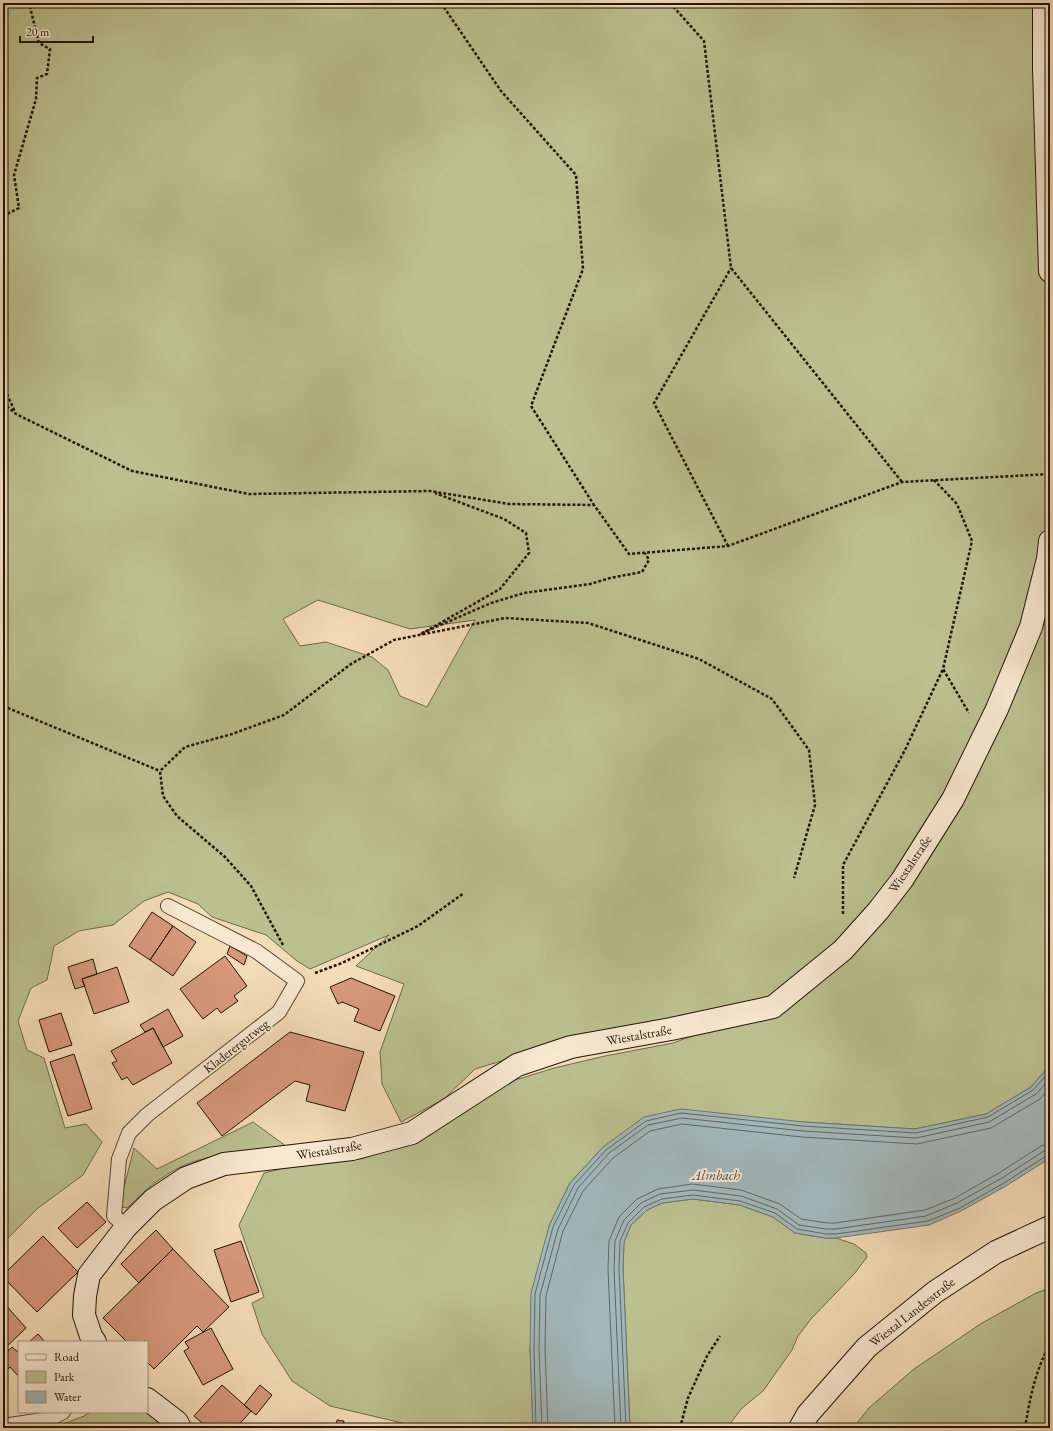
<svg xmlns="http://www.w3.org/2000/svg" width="1053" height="1431" viewBox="0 0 1053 1431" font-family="'EB Garamond',serif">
<rect width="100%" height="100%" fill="#f4dcb7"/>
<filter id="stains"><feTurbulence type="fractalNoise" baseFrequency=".005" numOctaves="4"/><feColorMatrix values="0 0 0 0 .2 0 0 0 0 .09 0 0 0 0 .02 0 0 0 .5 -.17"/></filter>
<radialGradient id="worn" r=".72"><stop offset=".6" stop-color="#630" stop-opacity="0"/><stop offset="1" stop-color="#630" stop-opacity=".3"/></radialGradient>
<path fill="#bbc08f" stroke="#6e6a4c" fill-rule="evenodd" d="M3 3H1050V1065L1031 1087 986 1114 915 1129 804 1122 603 1147 570 1183 549 1226 530 1348 533 1428H417L415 1426 330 1406 292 1381 262 1334 252 1303 264 1297 239 1225 264 1173 285 1168 361 1159 406 1145 478 1101 512 1081 554 1068 605 1056 673 1043 771 1007 588 1035 475 1069 444 1099 401 1122 382 1084 380 1052 404 984 356 966 389 935 310 969 297 961 266 935 212 917 198 904 168 892 144 901 113 925 79 931 54 946 47 980 31 988 18 1021 27 1050 44 1058 65 1128 86 1124 102 1142 83 1175 38 1208 3 1243ZM318 600 410 629 475 620 427 707 400 696 388 670 372 657 326 642 300 646 283 619Z
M253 1122 290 1149C246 1152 199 1151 162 1178 149 1186 138 1198 127 1208L122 1207 120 1203 134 1148 157 1169Z
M693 1199 740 1205 773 1217 795 1233 825 1238H836L854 1244 866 1253 867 1257 855 1273 811 1319 798 1336 792 1350 763 1391 741 1409 727 1428H630L623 1268 624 1242 631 1225 647 1210 662 1203Z
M1050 1288V1428H853L869 1408 914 1369 982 1323 1036 1293Z
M91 1412H147L164 1428H52L84 1416Z"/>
<path fill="#a2b8bb" stroke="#6e7774" d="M1050 1065V1158L1006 1186 961 1211 929 1225 836 1238H825L795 1233 773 1217 740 1205 693 1199 662 1203 647 1210 631 1225 624 1242 623 1268 630 1428H533L530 1348 531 1293 549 1226 570 1183 603 1147 644 1117 681 1109 804 1122 915 1129 986 1114 1031 1087Z"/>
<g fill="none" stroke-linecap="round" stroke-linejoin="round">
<path stroke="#626662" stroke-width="1" d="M536 1428 534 1348 535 1294 553 1227 574 1185 606 1150 646 1121 681 1113 803 1126 916 1133 988 1117 1033 1090 1050 1071
M542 1428 539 1348 540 1295 558 1229 578 1188 609 1153 648 1125 682 1118 803 1131 916 1138 989 1122 1036 1094 1050 1079
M548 1428 545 1348 546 1296 563 1231 583 1191 613 1158 650 1131 682 1124 802 1137 917 1144 991 1128 1040 1099 1050 1088
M615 1428 608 1269 609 1241 619 1217 637 1199 658 1189 692 1184 741 1190 780 1204 801 1219 827 1223H835L925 1210 955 1198 999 1173 1041 1146 1050 1144
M621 1428 614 1269 615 1241 624 1220 641 1203 660 1194 693 1190 741 1196 777 1209 799 1225 826 1229H836L926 1216 957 1203 1002 1178 1044 1151 1050 1150
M626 1428 619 1268 620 1241 628 1223 644 1207 662 1199 693 1195 740 1201 775 1213 797 1229 826 1234H836L928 1221 960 1208 1004 1183 1046 1156 1050 1155"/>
</g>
<path fill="#d7987c" stroke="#211509" d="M152 912 173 926 150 960 129 946Z
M173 926 196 942 173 976 150 960Z
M230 946 247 956 244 965 227 954Z
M225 956 247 986 234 996 238 1001 221 1013 217 1008 203 1019 180 989Z
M93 959 97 974 82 979 85 986 75 989 68 967Z
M117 967 129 1002 94 1014 82 979Z
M351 978 395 996 380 1031 354 1021 359 1009 342 1002 338 1004 330 987Z
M168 1009 183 1036 163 1047 153 1028 145 1032 140 1025Z
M61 1013 72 1045 49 1052 39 1020Z
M153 1028 172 1063 133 1085 127 1077 122 1080 112 1063 117 1061 111 1051Z
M290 1032 364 1052 345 1111 306 1101 310 1085 295 1081 222 1136 197 1103Z
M74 1054 92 1109 68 1116 50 1062Z
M87 1202 106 1222 77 1248 58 1228Z
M156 1230 173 1249 139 1283 121 1264Z
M43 1236 78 1272 37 1312 3 1277V1275Z
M241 1241 259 1292 231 1302 214 1250Z
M173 1249 229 1307 203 1332 197 1326 154 1369 147 1362V1342H127L103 1318Z
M3 1302 26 1328 3 1350Z
M211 1328 233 1369 203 1385 184 1351 189 1348 185 1342Z
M38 1334 45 1342H29Z
M12 1347 18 1352 19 1351V1377L10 1367 5 1372 3 1370V1356Z
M222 1385 251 1411 236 1428H208L194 1416Z
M260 1385 272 1395 256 1415 244 1405Z
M337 1420 344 1421 343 1428H336Z"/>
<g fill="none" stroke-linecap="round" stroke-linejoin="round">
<defs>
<path id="lane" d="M126 1227 114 1216 119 1159 129 1133 147 1115 279 1012 297 981 256 951 168 906
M3 1426 50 1419 63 1412"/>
<path id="secondary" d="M1044 3V68L1050 271
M95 1342 91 1336 84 1315 85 1296 89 1275 126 1227 153 1200 186 1178 224 1164 352 1149 412 1133 517 1065 571 1047 671 1029 773 1007 843 950 878 911 902 880 953 799 997 709 1031 627 1048 559 1050 541
M147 1399 177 1422 180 1428
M800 1428 808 1414 867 1347 935 1292 996 1252 1050 1227"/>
</defs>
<use href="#lane" stroke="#564734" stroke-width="16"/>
<use href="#secondary" stroke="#211509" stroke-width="24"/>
<path stroke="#211509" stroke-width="2.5" stroke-dasharray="3 2" stroke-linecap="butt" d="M441 3 501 91 576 175 583 269 531 406 594 505
M670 3 704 41 731 268 902 482
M3 216 19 208 14 175 36 99 37 78 47 74 50 49 39 43 29 3
M3 385 15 412
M3 403 16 414 132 471 249 494 430 491 509 504 594 505 629 554 728 546 902 482 1050 474
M934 480 957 504 972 541 943 669 969 713
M728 546 654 403 731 268
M422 633 491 603 524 593 590 584 610 578 642 572 649 560 645 553
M421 634 500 589 529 553 526 533 504 519 435 493
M3 706 160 771
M843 914V865L905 750 943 669
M283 945 251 886 225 857 177 816 163 796 160 771 185 747 232 734 284 715 351 664 394 640 505 618 588 623 699 659 772 699 809 750 815 805 794 878
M315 973 342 963 418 926 464 893
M680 1428 688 1398 707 1356 720 1336
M1025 1428C1030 1398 1035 1371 1050 1344"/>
<use href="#lane" stroke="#f8e8d0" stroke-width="14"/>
<use href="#secondary" stroke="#f8e8d0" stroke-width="22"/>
</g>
<g text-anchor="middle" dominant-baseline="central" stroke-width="4" stroke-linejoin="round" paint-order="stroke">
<g font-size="13" fill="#211509" stroke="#f8e8d0">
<text transform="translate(910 864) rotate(-56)">Wiestalstraße</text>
<text transform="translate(639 1035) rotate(-10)">Wiestalstraße</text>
<text transform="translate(236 1046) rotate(-38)">Kladerergutweg</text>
<text transform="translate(329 1150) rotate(-9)">Wiestalstraße</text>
<text transform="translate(912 1312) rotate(-38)">Wiestal Landesstraße</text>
</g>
<g font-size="14" font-style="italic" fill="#4e4e47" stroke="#f8e8d0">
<text x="716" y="1175">Almbach</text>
</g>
</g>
<rect width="1053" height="1431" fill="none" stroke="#f4dcb7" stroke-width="16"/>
<rect x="4" y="4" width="1045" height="1423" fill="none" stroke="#211509" stroke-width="2"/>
<rect x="8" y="8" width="1037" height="1415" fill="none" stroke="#211509"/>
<rect x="18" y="1341" width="130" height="72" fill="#f8e8d0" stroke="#a29480"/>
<rect x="26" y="1354" width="20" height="6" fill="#f8e8d0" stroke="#a29480"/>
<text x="54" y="1361" font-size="12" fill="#211509">Road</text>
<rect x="26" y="1371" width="20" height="12" fill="#bbc08f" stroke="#a29480"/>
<text x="54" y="1381" font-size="12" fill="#211509">Park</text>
<rect x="26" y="1391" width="20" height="12" fill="#a2b8bb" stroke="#a29480"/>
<text x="54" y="1401" font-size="12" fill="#211509">Water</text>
<path d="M20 36v6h73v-6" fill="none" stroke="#211509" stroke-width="2"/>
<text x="26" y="36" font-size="12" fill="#211509" stroke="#f8e8d0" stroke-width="3" paint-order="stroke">20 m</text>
<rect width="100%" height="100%" filter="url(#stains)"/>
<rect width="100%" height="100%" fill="url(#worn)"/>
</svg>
